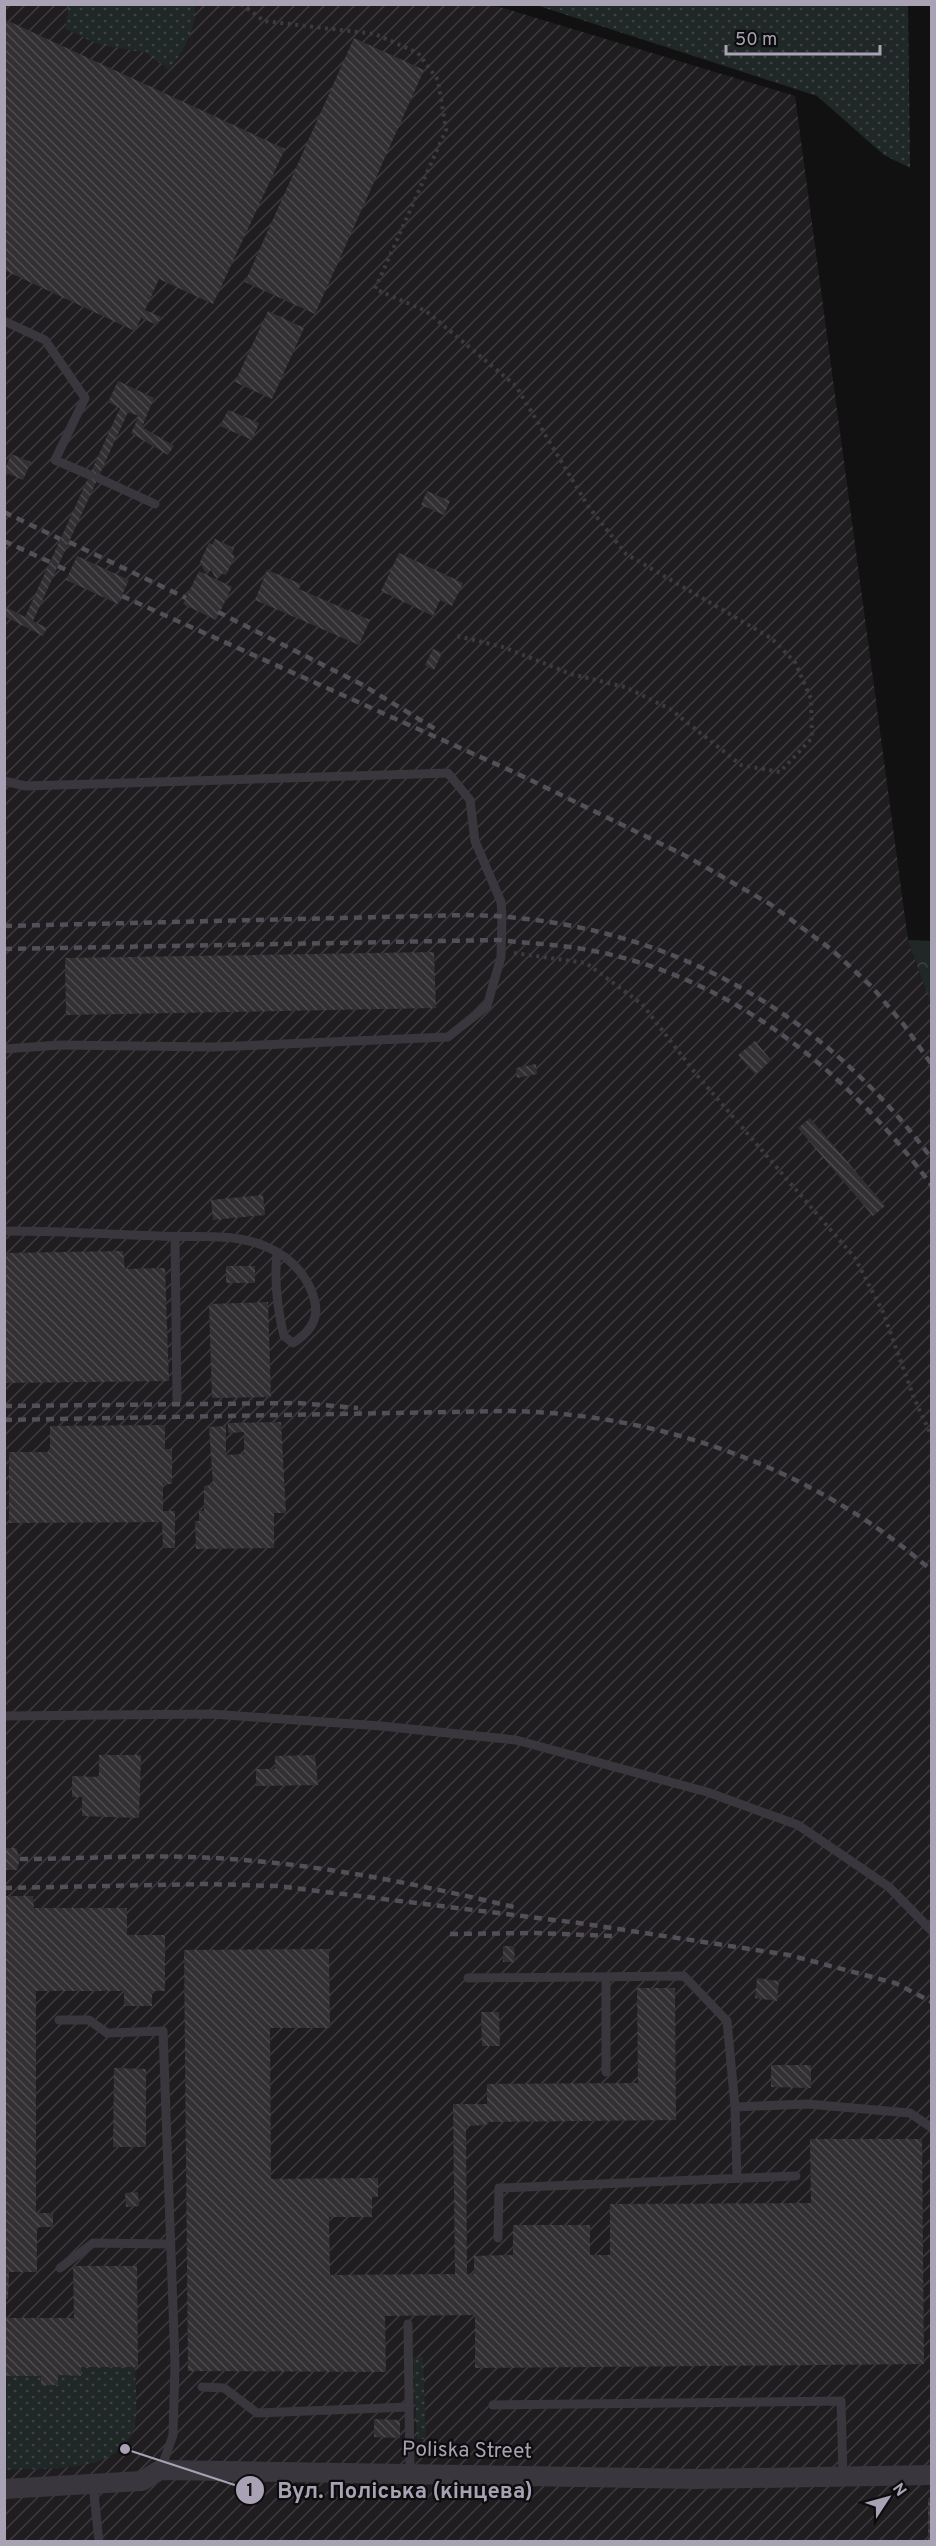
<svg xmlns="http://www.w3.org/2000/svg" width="936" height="2546" viewBox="0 0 936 2546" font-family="Overpass,sans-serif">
<defs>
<pattern id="industrial-furrows" width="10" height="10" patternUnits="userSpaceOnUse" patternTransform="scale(1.5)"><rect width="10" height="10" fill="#1f1d1f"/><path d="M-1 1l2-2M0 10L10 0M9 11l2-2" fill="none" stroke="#3d3b3d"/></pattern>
<pattern id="grass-dots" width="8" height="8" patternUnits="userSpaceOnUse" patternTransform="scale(1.5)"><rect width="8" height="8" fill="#1f2727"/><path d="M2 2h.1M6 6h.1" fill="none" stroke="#3d4344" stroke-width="1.8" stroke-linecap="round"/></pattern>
<pattern id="forest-crowns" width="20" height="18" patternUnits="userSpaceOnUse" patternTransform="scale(1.5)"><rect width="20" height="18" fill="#1f2727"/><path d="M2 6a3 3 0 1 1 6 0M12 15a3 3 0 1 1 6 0" fill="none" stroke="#3d4344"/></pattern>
<pattern id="building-back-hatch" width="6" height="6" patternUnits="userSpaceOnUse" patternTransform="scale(1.5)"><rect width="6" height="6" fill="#333034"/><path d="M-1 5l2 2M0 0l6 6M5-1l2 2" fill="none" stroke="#4e4b4f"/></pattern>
</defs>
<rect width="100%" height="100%" fill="#121112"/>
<path fill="url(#industrial-furrows)" d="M5 5H493L795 96 908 940 931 1005V2541L5 2542Z"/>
<path fill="url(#grass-dots)" d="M69 5H195C197 26 183 55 168 69L146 53 98 44 65 29Z
M536 5H908L910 168 884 155 817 96Z
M423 2357 426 2439H417L413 2358Z
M81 2367H135C135 2382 139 2414 134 2428 119 2476 44 2467 5 2470V2376H41V2385H58V2375L81 2376Z"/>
<path fill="url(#forest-crowns)" d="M908 940 931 941V1005Z"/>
<path fill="url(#building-back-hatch)" d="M4 19 285 149 213 304 159 279 145 310 161 317 157 325 141 318 135 331 4 270Z
M354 38 424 70 315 314 245 282Z
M268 311 304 328 272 399 235 382Z
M118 381 154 398 142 427 174 446 168 455 131 433 139 416 128 412 33 621 47 628 43 636 4 616V606L25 617 120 408 108 402Z
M228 410 259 423 252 440 220 426Z
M11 454 31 462 23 480 4 472Z
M427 491 450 501 444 515 421 505Z
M215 539 234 548 232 554 235 556 226 575 222 573 219 577H215L211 570 205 572 200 562 209 543 212 545Z
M399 553 463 583 452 606 440 600 433 616 381 591Z
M77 556 129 580 118 604 66 580Z
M267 570 301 584 299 589 370 620 359 645 255 600Z
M199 571 232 587 216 620 183 604Z
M433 649 442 653 434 670 425 665Z
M434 952 436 1008 66 1015 65 958Z
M755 1041 771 1060 755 1074 738 1055Z
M536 1064 537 1074 517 1078 516 1068Z
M810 1118 885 1206 873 1216 798 1128Z
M263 1195 265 1215 213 1220 211 1200Z
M123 1251 125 1269 165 1268 169 1381 4 1383V1253Z
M226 1266H255V1283H226Z
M268 1302 271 1397 212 1398 209 1304Z
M281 1422 286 1513H274V1548L196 1549 195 1521H199V1511H204V1486L213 1485 209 1427 226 1426V1455L244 1454V1432L228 1433V1423Z
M165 1425V1449H172V1484H163V1511H175V1548H163L162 1522 9 1523V1452H50V1426Z
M99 1755H141L139 1818 82 1816V1797H72V1776L99 1777Z
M315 1755 318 1785 256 1786V1769H275V1756Z
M4 1848H16L20 1859 17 1870H4Z
M4 1896H33L34 1908H127V1935H165V1991H152V2006H124V1991H36V2213H53V2227H37V2272H9L8 2299H4Z
M503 1946H514L515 1962H503Z
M329 1949 330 2028H270L271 2179 378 2178V2197H372V2217H329L330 2275 455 2274 453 2104H487V2084L638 2083 637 1988H675L676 2120 487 2122V2125L466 2126 467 2274H474V2256L513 2255V2225H590V2255H610V2204L811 2203 810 2139H922L924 2364 475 2368V2315L385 2316 386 2372 188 2371 184 1950Z
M757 1978 779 1981 777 2001 755 1998Z
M481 2012H499L500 2046H482Z
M771 2065H811V2088L771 2087Z
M114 2068 146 2069V2147H113Z
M138 2192 139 2206 126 2207 125 2193Z
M73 2266H137L138 2367H81V2376L58 2375V2385H41V2376H4V2318H74Z
M374 2419 400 2420V2438L374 2437Z
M928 2498H932V2542H928Z"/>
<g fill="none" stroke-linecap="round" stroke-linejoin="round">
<path stroke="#3d3a41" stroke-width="4" stroke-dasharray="3 4.5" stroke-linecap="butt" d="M241 4 264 21 375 34 418 53 438 80 446 130 375 289 426 311 516 386 588 506 626 554 771 638 795 662 811 699 812 738 780 772 741 765 670 709 625 687 571 674 503 647 453 635
M514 953 586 963 642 1004 696 1074 855 1258 883 1312 914 1398 932 1437"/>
<path stroke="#3a363d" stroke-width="9" d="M4 321 45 340 85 398 55 460 90 475
M98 478 155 504
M4 781 26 786 448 773 470 800 475 841 501 902 502 915 501 957 487 1006 448 1037 212 1047 60 1045 4 1049
M4 1231C56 1231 108 1234 159 1236 195 1238 233 1232 267 1247 291 1257 310 1278 315 1303 319 1321 307 1334 293 1343L284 1336C277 1308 274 1282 277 1253
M175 1237 177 1400
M4 1716 211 1714 381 1726 516 1740 707 1792 798 1825 889 1887 932 1931
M468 1978 684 1976 727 2021 735 2107
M59 2020H89L107 2033 163 2031 175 2364 173 2435 161 2469
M606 2072V1977
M737 2177 735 2107 807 2104 910 2113 932 2128
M498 2238 499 2188 796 2176
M60 2268 93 2243 170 2244
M408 2324 410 2473
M202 2387 224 2388 257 2413 409 2407
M493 2405 841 2401 843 2477
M93 2484 99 2542"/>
<path stroke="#3a363d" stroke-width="20" d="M4 2489 142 2481 160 2470 697 2479 932 2475"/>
<path stroke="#534e57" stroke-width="4.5" stroke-dasharray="8 6" stroke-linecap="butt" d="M4 512 60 539
M4 541 50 562
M69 542 186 598
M58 566 70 572
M122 596 516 773 686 856 770 904 832 950 872 987 904 1025 932 1065
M218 612 361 684 437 730
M4 926 466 915C656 918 819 1006 932 1159
M4 949 499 940C525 943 551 944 577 948 725 971 845 1068 932 1186
M4 1406 298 1403 358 1408
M4 1420 504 1411C658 1412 815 1468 932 1571
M20 1859C76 1859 133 1855 189 1857 300 1860 410 1882 518 1908
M4 1888 206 1884 277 1886 441 1906 579 1923 789 1955 895 1983 932 2002
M450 1934 537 1933 612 1936"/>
</g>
<g text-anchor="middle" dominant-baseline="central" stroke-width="4.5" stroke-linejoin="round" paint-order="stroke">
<g font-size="21" fill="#a9a1b4" stroke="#0d0c0d">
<text transform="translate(467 2451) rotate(1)">Poliska Street</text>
</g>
</g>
<path fill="none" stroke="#a9a1b4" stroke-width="2" d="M125 2449L250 2490"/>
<g fill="#a9a1b4" stroke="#0d0c0d" stroke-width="2">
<circle cx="125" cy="2449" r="6"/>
<circle cx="250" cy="2490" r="15"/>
</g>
<g font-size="18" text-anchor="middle" font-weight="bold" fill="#111">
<text x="250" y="2496">1</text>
</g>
<g font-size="22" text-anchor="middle" font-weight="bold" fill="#a9a1b4" stroke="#0d0c0d" stroke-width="4.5" stroke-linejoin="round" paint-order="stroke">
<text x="405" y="2498">Вул. Поліська (кінцева)</text>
</g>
<rect width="936" height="2546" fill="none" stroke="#a9a1b4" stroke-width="12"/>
<g transform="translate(888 2498) rotate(54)" stroke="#0d0c0d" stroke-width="4.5" paint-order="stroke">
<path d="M0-4.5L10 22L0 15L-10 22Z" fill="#a9a1b4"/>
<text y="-9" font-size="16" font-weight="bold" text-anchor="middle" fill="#a9a1b4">N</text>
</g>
<path d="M726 45v9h154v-9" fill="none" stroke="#a9a1b4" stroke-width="3"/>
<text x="735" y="45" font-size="18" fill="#a9a1b4" stroke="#0d0c0d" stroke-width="4.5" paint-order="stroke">50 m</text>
</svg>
